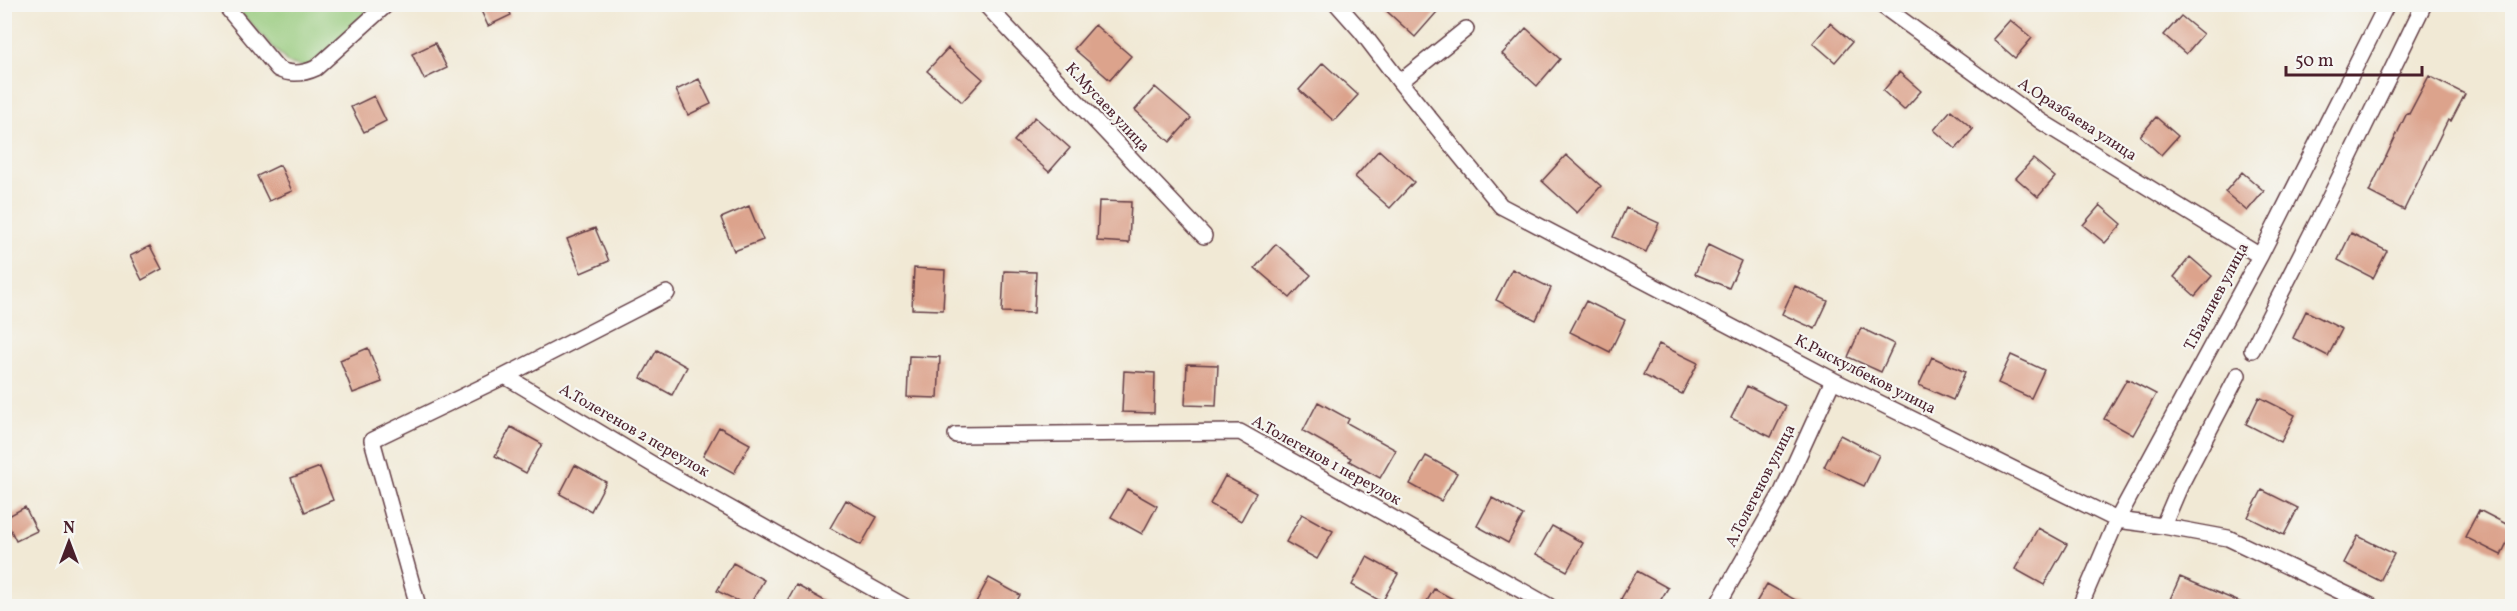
<svg xmlns="http://www.w3.org/2000/svg" width="2517" height="611" viewBox="0 0 2517 611" font-family="Vollkorn,serif">
<rect width="100%" height="100%" fill="#f6f6f2"/>
<filter id="ink" filterUnits="userSpaceOnUse"><feTurbulence type="fractalNoise" baseFrequency=".0167" numOctaves="2"/><feDisplacementMap in="SourceGraphic" scale="12" xChannelSelector="R" yChannelSelector="G"/><feConvolveMatrix kernelMatrix="1 2 1 2 8 2 1 2 1" color-interpolation-filters="sRGB"/></filter>
<filter id="wash" filterUnits="userSpaceOnUse"><feTurbulence type="fractalNoise" baseFrequency=".008" numOctaves="4" result="noise"/><feDisplacementMap in="SourceGraphic" scale="24" xChannelSelector="R" yChannelSelector="G"/><feGaussianBlur stdDeviation="1.35" result="paint"/><feColorMatrix in="noise" values="0 0 0 0 0 0 0 0 0 0 0 0 0 0 0 0 0 1.4 0 .05"/><feComposite in="paint" operator="in"/></filter>
<g filter="url(#wash)">
<rect width="100%" height="100%" fill="#f1e9d5"/>
<path fill="#95c97a" stroke="#707452" stroke-width="1.5" d="M233 5H382L311 69 288 63Z"/>
<g id="blocks">
<path fill="#dca38c" d="M478 4H506L511 15 488 26Z
M1379 4H1444L1415 37Z
M2181 16 2203 34 2186 54 2164 35Z
M2010 20 2032 38 2015 58 1993 39Z
M1830 23 1852 42 1835 62 1813 43Z
M1095 25 1131 56 1110 80 1074 49Z
M1526 28 1560 59 1537 86 1502 54Z
M435 43 447 68 424 79 412 54Z
M948 48 983 79 962 102 927 71Z
M1323 63 1358 95 1334 121 1299 90Z
M1899 72 1921 91 1904 110 1883 91Z
M2429 76 2465 94 2451 121 2448 120 2404 210 2369 192 2407 113 2409 114Z
M699 79 711 104 688 115 676 90Z
M1155 87 1191 118 1170 142 1135 110Z
M374 96 386 121 364 132 351 107Z
M1951 110 1973 129 1956 149 1934 130Z
M1035 117 1070 148 1049 172 1014 141Z
M2156 117 2178 136 2161 155 2140 136Z
M1379 150 1414 182 1390 208 1355 177Z
M1566 155 1601 186 1577 213 1542 181Z
M2033 159 2055 177 2038 197 2016 178Z
M280 165 292 191 269 201 257 176Z
M2242 172 2264 191 2247 211 2225 192Z
M1099 201 1131 202 1129 243 1097 241Z
M2100 205 2122 224 2105 243 2083 225Z
M749 206 763 240 734 251 721 218Z
M1626 208 1659 223 1646 252 1613 237Z
M595 228 609 261 581 273 567 239Z
M2351 233 2387 251 2373 278 2338 260Z
M1276 244 1311 275 1290 298 1255 268Z
M1708 245 1741 261 1729 288 1695 274Z
M150 246 162 269 142 280 130 256Z
M2190 257 2212 276 2195 296 2174 277Z
M914 268 945 270 943 310 912 309Z
M1512 269 1551 288 1536 320 1496 300Z
M1004 271 1036 272 1034 313 1002 312Z
M1795 286 1828 301 1815 329 1782 314Z
M1586 301 1625 320 1610 352 1570 332Z
M2306 311 2342 329 2328 356 2293 338Z
M1861 328 1894 344 1881 372 1848 357Z
M1659 344 1698 363 1682 394 1643 375Z
M368 348 382 382 353 393 340 360Z
M657 350 687 367 672 395 641 378Z
M2011 355 2044 370 2031 398 1998 383Z
M909 356 940 357 938 398 907 397Z
M1932 357 1965 372 1953 400 1919 385Z
M1187 364 1218 365 1216 406 1185 405Z
M1124 371 1155 373 1154 413 1122 412Z
M2127 379 2156 394 2133 435 2104 419Z
M1747 386 1786 406 1771 437 1731 418Z
M2259 397 2295 415 2281 442 2246 424Z
M1318 402 1349 419 1347 423 1396 450 1380 478 1349 461 1351 458 1303 431Z
M511 427 542 444 526 473 495 456Z
M719 427 750 444 734 473 703 456Z
M1840 435 1879 455 1864 486 1824 467Z
M1426 456 1457 473 1441 501 1410 484Z
M575 465 606 482 591 511 560 494Z
M320 467 333 500 305 512 291 478Z
M1225 476 1256 493 1241 521 1210 504Z
M1127 489 1157 506 1142 534 1111 517Z
M2262 490 2298 508 2284 535 2248 517Z
M1492 498 1523 515 1508 543 1477 526Z
M846 500 877 517 861 545 830 528Z
M25 507 37 531 16 541 5 518Z
M2479 510 2512 527V532L2501 555 2465 537Z
M1302 514 1333 531 1317 559 1286 542Z
M1552 526 1583 543 1567 571 1536 554Z
M2038 528 2067 544 2044 585 2015 569Z
M2358 536 2394 554 2380 581 2344 563Z
M1367 557 1398 574 1382 602 1352 585Z
M733 563 764 580 749 606 717 591Z
M1637 571 1668 588 1657 606H1634L1621 599Z
M2180 577 2249 606H2167Z
M989 578 1020 595 1014 606H974Z
M1767 584 1806 606H1754Z
M796 585 834 606H784Z
M1434 589 1466 606H1424Z"/>
</g>
</g>
<g filter="url(#ink)">
<use href="#blocks" fill-opacity="0" stroke="#633d44" stroke-width="1.5"/>
<g fill="none" stroke-linecap="round" stroke-linejoin="round">
<defs>
<path id="street" d="M224 4 278 69C290 75 303 74 316 68L387 4
M985 4 1204 236
M1337 4 1361 31 1400 82 1501 206 1833 380 2117 520 2163 526 2228 538 2371 606
M1880 4 2042 122 2260 256
M1400 82 1466 29
M667 293 505 376 667 473 904 606
M2252 350 2330 197 2424 4
M956 435 1240 432 1549 606
M2163 526 2181 484 2238 375
M418 606 372 440 505 376
M1717 606 1782 492 1833 380
M2080 606 2117 520 2260 256 2387 4"/>
</defs>
<use href="#street" stroke="#633d44" stroke-width="18"/>
<use href="#street" stroke="#fff" stroke-width="15"/>
</g>
</g>
<g text-anchor="middle" dominant-baseline="central" stroke-width="4.5" stroke-linejoin="round" paint-order="stroke">
<g font-size="16" fill="#4a1f2b" stroke="#f6f6f2">
<text transform="translate(1107 108) rotate(47)">К.Мусаев улица</text>
<text transform="translate(2077 120) rotate(33)">А.Оразбаева улица</text>
<text transform="translate(2217 297) rotate(-62)">Т.Баялиев улица</text>
<text transform="translate(1865 375) rotate(27)">К.Рыскулбеков улица</text>
<text transform="translate(634 431) rotate(30)">А.Толегенов 2 переулок</text>
<text transform="translate(1326 461) rotate(29)">А.Толегенов 1 переулок</text>
<text transform="translate(1761 486) rotate(-63)">А.Толегенов улица</text>
</g>
</g>
<rect width="2517" height="611" fill="none" stroke="#f6f6f2" stroke-width="24"/>
<g transform="translate(69 542)" stroke="#f6f6f2" stroke-width="4.5" paint-order="stroke">
<path d="M0-4.5L10 22L0 15L-10 22Z" fill="#4a1f2b"/>
<text y="-9" font-size="16" font-weight="bold" text-anchor="middle" fill="#4a1f2b">N</text>
</g>
<path d="M2286 66v9h136v-9" fill="none" stroke="#4a1f2b" stroke-width="3"/>
<text x="2295" y="66" font-size="18" fill="#4a1f2b" stroke="#f6f6f2" stroke-width="4.5" paint-order="stroke">50 m</text>
</svg>
